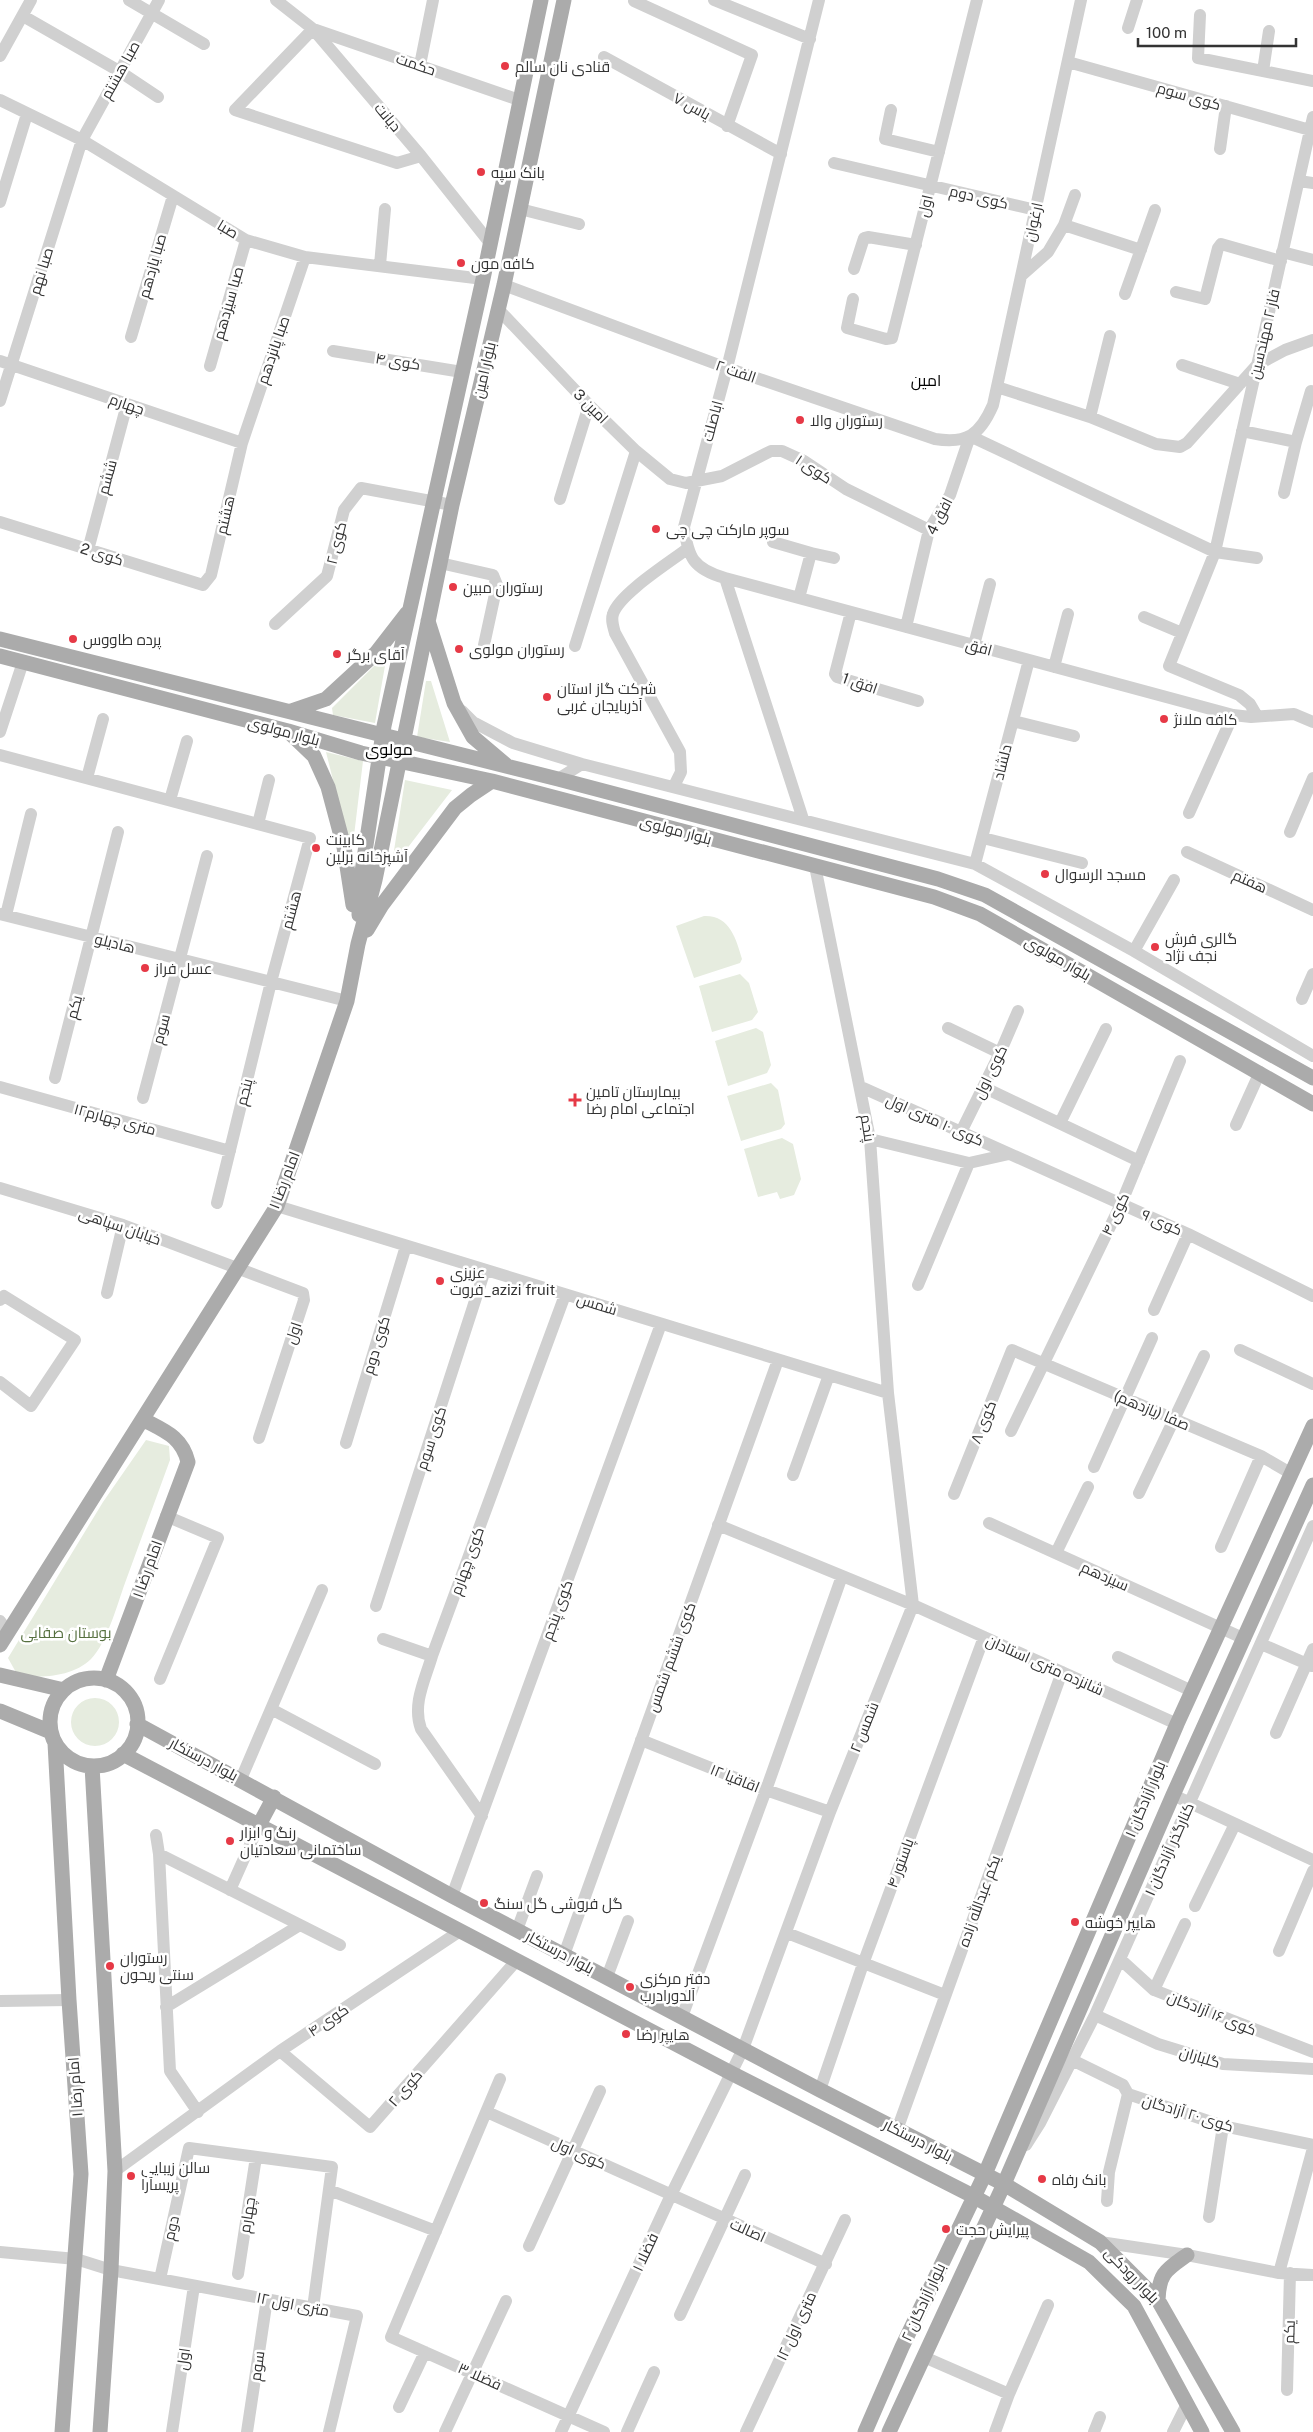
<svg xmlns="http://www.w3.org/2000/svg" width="1313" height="2432" viewBox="0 0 1313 2432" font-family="'Public Sans',Cairo,sans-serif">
<rect width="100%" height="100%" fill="#fff"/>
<path fill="#e6ecdf" d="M383 657 386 660 375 723 333 715 332 708Z
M426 681H431L450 742 417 737Z
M326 752 363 761 353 844H349Z
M405 780 452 790 399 859 393 857Z
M704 916C730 915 736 939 742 959L740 963 694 978 676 926Z
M740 974 749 983 758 1012 752 1020 712 1032 699 986Z
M756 1028 763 1032 771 1065 767 1073 728 1086 715 1041Z
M771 1083 778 1090 785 1124 781 1129 741 1141 727 1096Z
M782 1138 793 1144 801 1179 794 1195 780 1199 777 1192 758 1197 744 1149Z
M146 1440 169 1446 170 1460C155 1501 140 1542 125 1583 117 1605 107 1643 91 1659 73 1677 41 1678 18 1676L8 1658 103 1502Z
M71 1722a24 24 0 1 1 48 0a24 24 0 1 1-48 0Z"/>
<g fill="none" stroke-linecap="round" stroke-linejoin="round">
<path stroke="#d0d0d0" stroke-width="12" d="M129 0 204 44
M276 0 313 29 421 156 490 243
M714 0 810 39
M634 1 752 55 727 126
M1200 15 1198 58 1313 81
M23 16 119 71 158 97
M1128 28 1137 0
M0 56 31 0
M604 57 781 154
M1068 62 1310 130
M420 65 433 0
M1263 71 1269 31
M0 100 82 140 246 240 305 257 483 279
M891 110 885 139 939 152
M1220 149 1226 106
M421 156 397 163 235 110 313 29 519 100
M834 163 1036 210
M1299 181 1313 183
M0 202 27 114
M520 209 579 224
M1064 225 1141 250
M1282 252 1313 260
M380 265 385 209
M854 269 864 238 868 237 916 245
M1022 275 1048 252 1064 225 1075 195
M504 285 727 368 935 439C967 444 980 435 993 405L1081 0
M1176 292 1205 299 1218 248 1221 244 1281 261
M1125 294 1155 210
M853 299 847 328 886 339 892 338 977 0
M498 309 589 405 636 451 670 479 686 483 722 476 771 451H782L804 461 846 489 929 530
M131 337 173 196
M333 351 462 372
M0 361 242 443
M1182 365 1240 384
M210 366 246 240
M997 387 1090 417 1156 444 1180 447 1187 443 1257 365 1285 350 1313 340
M0 401 82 140 159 0
M1090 417 1110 336
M1242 431 1296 442
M970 436 1215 552 1257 558
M1284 493 1296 442 1311 391
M560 499 589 405
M0 522 203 585 211 575 242 443 305 257
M773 542 811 553 799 598
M88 550 127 404
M811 553 834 558
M440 563 493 575 497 585 484 645
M725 578 1233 715 1251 717 1294 714 1313 722
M851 612 835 674 837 677 918 701
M1144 617 1182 633
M275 624 327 576 344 510 361 488 452 505
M906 627 929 530 950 495 970 436
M974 645 990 584
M575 646 636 451
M1054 667 1068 614
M462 711 473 722 513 743 582 764 975 864 1134 951 1313 1056
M1257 716 1250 704 1239 695 1169 666 1215 552 1313 117
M1013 721 1074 736
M0 732 23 662
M0 755 310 838 271 982 217 1203
M87 778 103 719
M558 779 582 764
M674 786 681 772 680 752 615 633C613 626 611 620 613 614 619 594 670 562 687 549
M170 800 187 741
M1189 813 1233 715
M803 819 725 578C693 569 688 557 684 527L727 368 819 0
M258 824 269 780
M1290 832 1313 778
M983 838 1082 863
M1187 852 1313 910
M975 864 1029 660
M0 914 347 1001
M6 915 31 814
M1134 951 1174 880
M1302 999 1313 974
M948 1028 1000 1053
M55 1078 118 832
M0 1087 230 1151
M861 1087 1188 1234 1313 1296
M983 1087 1139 1161
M143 1098 207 856
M1060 1123 1106 1029
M1236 1125 1260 1072
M961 1132 1000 1053 1018 1011
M870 1139 969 1163 1009 1154
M0 1188 123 1225 303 1293 304 1300 259 1438
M277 1206 888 1393
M918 1285 969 1163
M107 1293 123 1225
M0 1300 4 1296 75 1340 31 1406 0 1382
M1154 1310 1188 1234
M1240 1350 1313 1384
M1011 1431 1121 1204 1180 1061
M346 1443 406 1246
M1094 1467 1152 1338
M793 1475 829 1375
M1139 1493 1204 1356
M954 1494 1012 1350 1261 1456 1292 1474
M989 1523 1245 1639
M718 1525 913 1605 1177 1724
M1221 1547 1261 1456
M1056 1553 1088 1487
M376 1606 485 1270
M0 1621 8 1632
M383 1639 432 1656
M1261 1644 1312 1666
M1118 1657 1192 1691
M160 1679 218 1538 166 1516
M271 1709 375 1764
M1276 1733 1313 1649
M641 1740 766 1790 830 1812
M241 1779 322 1590
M1173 1795 1313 1860
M482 1816 421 1729C412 1704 425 1680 432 1656L565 1295
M156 1835 159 1854 170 2071 198 2112
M159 1854 340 1945
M230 1890 259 1825
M452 1896 661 1324
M1195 1906 1235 1824
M517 1930 537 1876
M787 1933 945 1995
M1279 1951 1313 1871
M564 1955 778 1360
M1120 1959 1154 1990 1313 2052
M607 1977 628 1921
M1154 1990 1185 1924
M0 2001 69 2000
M166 2007 300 1925
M1095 2015 1158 2044 1223 2064 1313 2069
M682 2017 766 1790 842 1576
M280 2051 370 2127 517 1960
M1072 2060 1123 2085 1128 2094 1223 2126 1313 2145
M500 2079 391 2337 604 2432
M820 2090 863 1964 984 1637
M487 2112 826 2264
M897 2130 1062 1672
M1026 2145 1040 2123 1095 2015 1313 1526
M115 2171 280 2051 460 1931
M329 2190 436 2231
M1107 2201 1109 2172 1128 2094
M1209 2217 1223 2126
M1100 2242 1187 2255 1279 2273 1313 2275
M529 2246 600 2091
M0 2252 76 2259 111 2270 357 2316 329 2432
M1279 2273 1313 2148
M238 2274 256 2157
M160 2279 189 2148 332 2167 313 2308
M680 2315 745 2175
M924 2357 1009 2394
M1287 2390 1290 2273
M399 2407 425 2352
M172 2432 194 2286
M247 2432 267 2299
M445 2432 506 2301
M561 2432 671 2195 743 2049 830 1812 913 1605 888 1393 870 1139 815 866
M627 2432 654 2372
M746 2432 845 2220
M995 2432 1009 2394 1048 2305
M1094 2432 1100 2417
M1173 2432 1187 2404"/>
<path stroke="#ababab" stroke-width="15" d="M428 621 454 703 473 737 506 765
M0 639 558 779 938 879 985 895 1313 1078
M0 656 288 731 361 753 492 781 934 897 980 914 1313 1104
M291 711 326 699 376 653 407 613
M291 734 314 756 328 787 344 847 353 905
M359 915 360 885 384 726 483 279 541 0
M367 930 382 905 455 808 471 795 492 781
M0 1645 277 1206 347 1001 358 944 375 880 452 505 504 285 564 0
M0 1675 64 1690
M50 1722a44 44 0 1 1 88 0a44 44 0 1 1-88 0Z
M106 1680 188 1462C182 1437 165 1431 144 1420
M0 1711 51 1732
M137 1724 452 1896 820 2090 1004 2184 1100 2242 1158 2300 1233 2432
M55 1743 69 2000 81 2174 62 2432
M123 1754 731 2073 973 2196 1089 2262 1134 2306 1202 2432
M92 1766 115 2171 111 2270 100 2432
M259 1825 274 1797
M1158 2300C1159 2273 1166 2270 1187 2255
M865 2432 902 2347 985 2174 1177 1724 1313 1426
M889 2432 1004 2184 1173 1795 1313 1485"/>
</g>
<g fill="#e63946" stroke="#fff" stroke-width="2">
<circle cx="505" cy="66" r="5"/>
<circle cx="481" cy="172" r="5"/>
<circle cx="461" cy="263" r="5"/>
<circle cx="800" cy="420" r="5"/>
<circle cx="656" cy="529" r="5"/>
<circle cx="453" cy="587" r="5"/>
<circle cx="73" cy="639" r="5"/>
<circle cx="459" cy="649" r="5"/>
<circle cx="337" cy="654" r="5"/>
<circle cx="547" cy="697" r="5"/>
<circle cx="1164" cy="719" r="5"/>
<circle cx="316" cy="848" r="5"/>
<circle cx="1045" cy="874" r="5"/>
<circle cx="1155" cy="947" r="5"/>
<circle cx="145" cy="968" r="5"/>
<path d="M572.5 1092.5h5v5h5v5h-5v5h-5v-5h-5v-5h5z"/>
<circle cx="440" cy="1281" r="5"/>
<circle cx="230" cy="1841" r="5"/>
<circle cx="484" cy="1903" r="5"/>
<circle cx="1075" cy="1922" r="5"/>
<circle cx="110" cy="1966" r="5"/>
<circle cx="630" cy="1987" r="5"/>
<circle cx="626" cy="2034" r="5"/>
<circle cx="131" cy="2176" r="5"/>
<circle cx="1042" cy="2179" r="5"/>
<circle cx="946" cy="2229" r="5"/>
</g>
<g text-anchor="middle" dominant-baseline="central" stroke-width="5" stroke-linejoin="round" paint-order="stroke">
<g font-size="15" fill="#333" stroke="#fff">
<text transform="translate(416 64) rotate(19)">حکمت</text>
<text transform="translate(120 70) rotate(-61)">صبا هشتم</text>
<text transform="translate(1189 96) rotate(16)">کوی سوم</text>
<text transform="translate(692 106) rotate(29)">یاس ۷</text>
<text transform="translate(388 117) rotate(50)">دیانت</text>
<text transform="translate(979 197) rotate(13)">کوی دوم</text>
<text transform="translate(925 206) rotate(-77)">اول</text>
<text transform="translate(1033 222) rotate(-78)">ارغوان</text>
<text transform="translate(228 229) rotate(31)">صبا</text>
<text transform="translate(152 266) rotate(-74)">صبا یازدهم</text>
<text transform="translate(41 271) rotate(-73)">صبا نهم</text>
<text transform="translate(228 303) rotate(-74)">صبا سیزدهم</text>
<text transform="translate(1264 334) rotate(-77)">فاز ۲ مهندسین</text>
<text transform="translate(273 350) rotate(-71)">صبا پانزدهم</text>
<text transform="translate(398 361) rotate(9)">کوی ۴</text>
<text transform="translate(484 370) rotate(-77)">بلوار امین</text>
<text transform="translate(736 371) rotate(19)">الفت ۲</text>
<text transform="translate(127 404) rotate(19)">چهارم</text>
<text transform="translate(591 406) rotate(45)">امین 3</text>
<text transform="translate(712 421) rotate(-75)">اباصلت</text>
<text transform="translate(814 469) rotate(33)">کوی ۱</text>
<text transform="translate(107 477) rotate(-75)">ششم</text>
<text transform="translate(225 515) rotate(-77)">هشتم</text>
<text transform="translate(939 516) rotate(-63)">افق 4</text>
<text transform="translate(336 543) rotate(-76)">کوی ۲</text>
<text transform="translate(102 554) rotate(17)">کوی 2</text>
<text transform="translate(979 647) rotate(15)">افق</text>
<text transform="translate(860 683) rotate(19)">افق 1</text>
<text transform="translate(284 731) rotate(15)">بلوار مولوی</text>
<text transform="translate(1002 762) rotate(-76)">دلشاد</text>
<text transform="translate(676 830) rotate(15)">بلوار مولوی</text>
<text transform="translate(1250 881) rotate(24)">هفتم</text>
<text transform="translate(291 910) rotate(-75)">هشتم</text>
<text transform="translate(115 943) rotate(14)">هادیلو</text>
<text transform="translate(1058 958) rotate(30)">بلوار مولوی</text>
<text transform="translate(74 1007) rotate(-75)">یکم</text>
<text transform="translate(161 1029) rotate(-75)">سوم</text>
<text transform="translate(990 1072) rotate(-64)">کوی اول</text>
<text transform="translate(244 1092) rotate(-76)">پنجم</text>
<text transform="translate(115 1119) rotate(15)">۱۲متری چهارم</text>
<text transform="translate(935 1120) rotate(24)">کوی ۱۰ متری اول</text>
<text transform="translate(868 1128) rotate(81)">پنجم</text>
<text transform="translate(284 1180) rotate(-69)">امام رضا ۱</text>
<text transform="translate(1115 1214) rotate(-65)">کوی ۴</text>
<text transform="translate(1162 1222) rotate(24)">کوی ۹</text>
<text transform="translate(120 1226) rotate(19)">خیابان سپاهی</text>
<text transform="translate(597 1304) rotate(17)">شمس</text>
<text transform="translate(293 1333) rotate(-72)">اول</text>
<text transform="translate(376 1345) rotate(-73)">کوی دوم</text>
<text transform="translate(1152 1410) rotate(23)">صفا (یازدهم)</text>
<text transform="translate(983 1422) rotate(-68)">کوی ۸</text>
<text transform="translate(431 1438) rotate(-72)">کوی سوم</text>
<text transform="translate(467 1561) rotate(-70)">کوی چهارم</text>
<text transform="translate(147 1569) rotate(-70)">امام رضا ۱</text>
<text transform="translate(1105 1576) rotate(24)">سیزدهم</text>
<text transform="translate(557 1610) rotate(-70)">کوی پنجم</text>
<text transform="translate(671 1657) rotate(-70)">کوی ششم شمس</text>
<text transform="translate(1045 1665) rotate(24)">شانزده متری استادان</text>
<text transform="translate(864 1727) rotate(-68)">شمس ۲</text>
<text transform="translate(204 1759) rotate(28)">بلوار درستکار</text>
<text transform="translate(735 1778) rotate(22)">اقاقیا ۱۲</text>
<text transform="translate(1145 1799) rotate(-67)">بلوار آزادگان ۱</text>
<text transform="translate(1169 1849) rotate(-66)">کنارگذر آزادگان ۱</text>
<text transform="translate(900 1863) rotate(-70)">پاستور ۴</text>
<text transform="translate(979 1901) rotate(-70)">یکم عبدالله زاده</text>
<text transform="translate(560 1952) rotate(28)">بلوار درستکار</text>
<text transform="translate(1212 2013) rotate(22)">کوی ۱۶ آزادگان</text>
<text transform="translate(328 2020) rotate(-34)">کوی ۴</text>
<text transform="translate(1200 2057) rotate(17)">گلباران</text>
<text transform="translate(75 2087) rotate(-94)">امام رضا ۱</text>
<text transform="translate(405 2088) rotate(-49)">کوی ۲</text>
<text transform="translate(1188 2113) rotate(17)">کوی ۲۰ آزادگان</text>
<text transform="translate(918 2140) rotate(27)">بلوار درستکار</text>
<text transform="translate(579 2153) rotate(24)">کوی اول</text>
<text transform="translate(247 2215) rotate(-81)">چهارم</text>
<text transform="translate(171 2228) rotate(-77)">دوم</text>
<text transform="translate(748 2230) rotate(24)">اصالت</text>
<text transform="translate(645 2252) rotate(-65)">فضلا ۱</text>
<text transform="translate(1132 2275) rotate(46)">بلوار رودکی</text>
<text transform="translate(923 2302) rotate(-65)">بلوار آزادگان ۲</text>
<text transform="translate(293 2304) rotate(11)">۱۲ متری اول</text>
<text transform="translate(796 2326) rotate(-65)">۱۲ متری اول</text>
<text transform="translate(1289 2332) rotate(-89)">یکم</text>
<text transform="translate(183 2359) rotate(-82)">اول</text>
<text transform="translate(257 2366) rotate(-82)">سوم</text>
<text transform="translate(480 2376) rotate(24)">فضلا ۳</text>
</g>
<g font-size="15" fill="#333" stroke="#fff" text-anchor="start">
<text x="515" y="66">قنادی نان سالم</text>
<text x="491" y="172">بانک سپه</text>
<text x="471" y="263">کافه مون</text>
<text x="810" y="420">رستوران والا</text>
<text x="666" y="529">سوپر مارکت چی چی</text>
<text x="463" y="587">رستوران مبین</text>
<text x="83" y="639">پرده طاووس</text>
<text x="469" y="649">رستوران مولوی</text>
<text x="347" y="654">آقاى برگر</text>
<text x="557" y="688">شرکت گاز استان<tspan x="557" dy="17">آذربایجان غربی</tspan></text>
<text x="1174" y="719">کافه ملانژ</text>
<text x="326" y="839">کابینت<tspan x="326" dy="17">آشپزخانه برلین</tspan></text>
<text x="1055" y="874">مسجد الرسوال</text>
<text x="1165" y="938">گالری فرش<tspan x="1165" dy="17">نجف نژاد</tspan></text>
<text x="155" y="968">عسل فراز</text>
<text x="586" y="1091">بیمارستان تامین<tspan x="586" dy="17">اجتماعی امام رضا</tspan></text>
<text x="450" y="1272">عزیزی<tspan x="450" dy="17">فروت_azizi fruit</tspan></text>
<text x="240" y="1832">رنگ و ابزار<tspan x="240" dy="17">ساختمانی سعادتیان</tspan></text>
<text x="494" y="1903">گل فروشی گل سنگ</text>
<text x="1085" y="1922">هایپر خوشه</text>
<text x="120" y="1957">رستوران<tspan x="120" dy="17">سنتی ریحون</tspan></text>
<text x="640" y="1978">دفتر مرکزی<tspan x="640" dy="17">آلدورادرب</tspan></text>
<text x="636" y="2034">هایپر رضا</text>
<text x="141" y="2167">سالن زیبایی<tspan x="141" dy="17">پریسآرا</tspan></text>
<text x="1052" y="2179">بانک رفاه</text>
<text x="956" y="2229">پیرایش حجت</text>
</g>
<g font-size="15" fill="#56703f" stroke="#fff">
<text x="66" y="1632">بوستان صفایی</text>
</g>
<g font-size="16" fill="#000" stroke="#fff">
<text x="926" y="380">امین</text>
<text x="389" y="749">مولوی</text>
</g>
</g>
<path d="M1138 38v8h158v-8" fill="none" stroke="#333333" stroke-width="2.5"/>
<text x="1146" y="38" font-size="15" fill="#333333" stroke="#ffffff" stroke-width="4" paint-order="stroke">100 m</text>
</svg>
